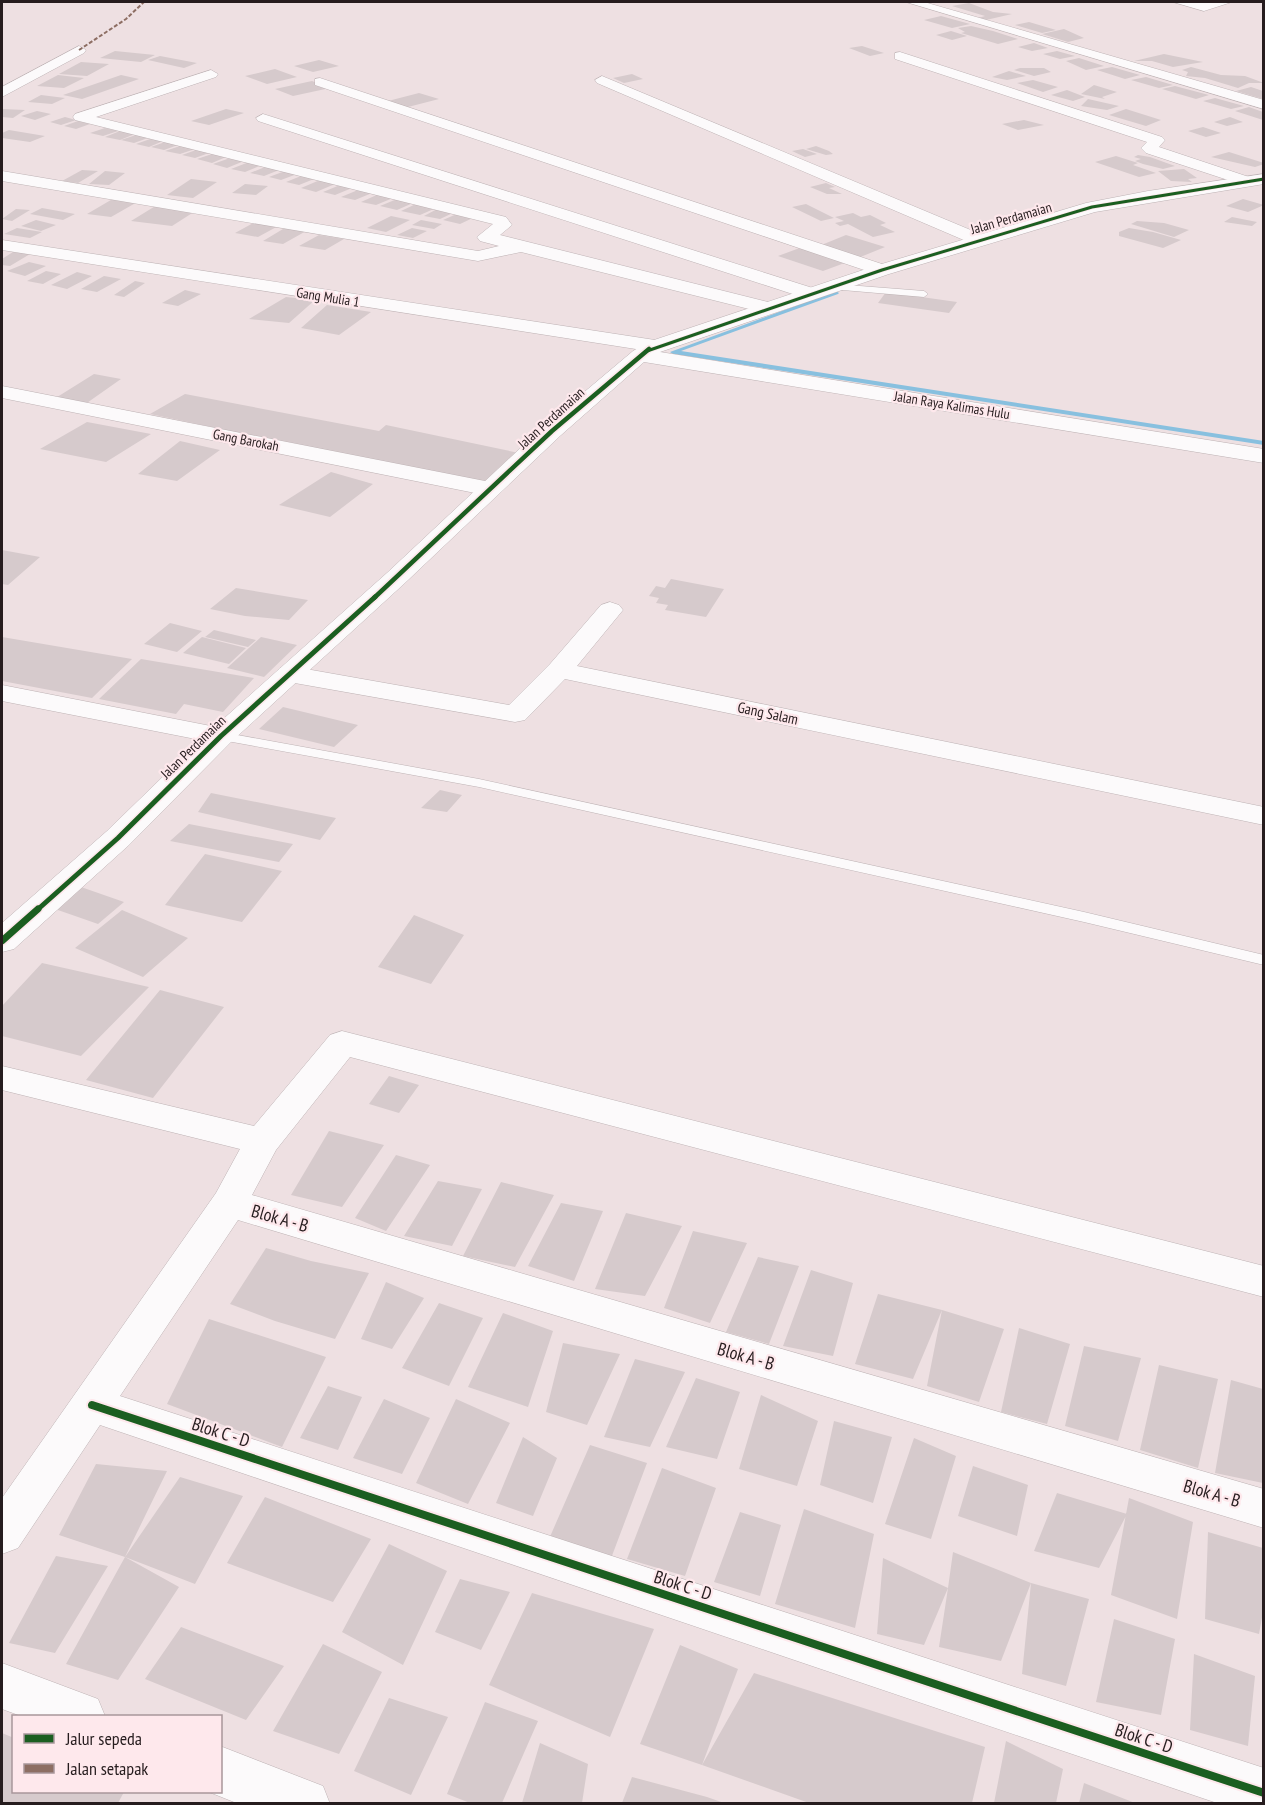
<svg xmlns="http://www.w3.org/2000/svg" width="1265" height="1805" viewBox="0 0 1265 1805" font-family="'PT Sans Narrow',sans-serif">
<rect width="100%" height="100%" fill="#eee0e2"/>
<g fill="none" stroke-linecap="round" stroke-linejoin="round">
<path fill="#88c0df" fill-rule="evenodd" d="M836 291 839 293 838 294 681 351 1264 441V445L673 354 670 352Z"/>
</g>
<path fill="#d6cacc" d="M969 3 993 12 1012 14 986 20 978 18 985 16 952 6Z
M941 16 970 24 952 28 924 20Z
M1029 22 1056 30 1042 33 1015 25Z
M971 26 993 31 1018 39 998 44 961 33 965 32 958 28Z
M1064 29 1084 38 1068 42 1042 34Z
M951 31 967 36 952 40 936 35Z
M1034 43 1048 48 1032 51 1018 47Z
M862 46 884 53 870 56 849 48Z
M115 51 155 55 141 62 100 58Z
M1057 51 1075 56 1060 59 1043 54Z
M1164 54 1203 62 1173 67 1152 61H1134Z
M160 56 197 63 184 68 148 60Z
M1079 58 1104 66 1086 70 1066 61Z
M319 60 339 66 313 72 294 66Z
M81 62 109 64 87 76 59 74Z
M1112 67 1140 75 1125 79 1097 70Z
M1191 67 1221 75 1245 76 1264 83H1249L1238 88 1205 78 1186 76 1188 72 1182 70Z
M1020 68H1044L1051 72 1034 76 1014 70Z
M275 69 297 77 267 84 245 76Z
M1009 71 1026 76 1007 80 992 77Z
M632 74 643 79 624 83 613 78Z
M58 75 84 78 64 88 37 86Z
M121 75 139 79 82 99 63 95Z
M1146 77 1173 85 1159 88 1131 80Z
M1033 80 1058 87 1043 92 1017 83Z
M312 81 330 88 293 96 275 89Z
M1094 85 1117 92 1102 97 1105 99 1081 94Z
M1175 86 1209 95 1196 99 1162 89Z
M1251 87 1263 91V99L1236 91Z
M1067 90 1085 97 1073 101 1051 95Z
M419 93 439 99 408 107 388 101Z
M41 95 65 98 52 104 28 102Z
M1215 98 1244 106 1231 109 1203 101Z
M1088 99 1119 106 1107 110 1081 106Z
M1249 107 1263 112V120L1235 111Z
M2 109 25 110 13 118 2 117Z
M226 109 244 113 209 125 191 121Z
M1126 109 1161 120 1146 126 1109 115Z
M37 111 51 114 35 120 21 116Z
M65 117 76 120 61 125 50 122Z
M1230 117 1243 122 1227 126 1214 122Z
M1024 120 1044 125 1018 130 1002 124Z
M78 121 90 124 76 129 64 126Z
M1203 127 1221 133 1206 137 1188 131Z
M105 128 118 131 103 136 90 133Z
M9 130 45 136 30 142 2 138V133Z
M120 131 135 134 120 140 105 137Z
M136 135 148 138 134 143 121 140Z
M150 139 163 141 149 147 136 144Z
M165 142 178 145 164 150 151 147Z
M180 146 195 149 180 154 165 151Z
M816 146 829 151 833 154 826 155 806 149Z
M803 149 817 154 805 157 792 151Z
M196 150 209 153 195 158 182 155Z
M1229 152 1264 163V164L1255 167 1211 157Z
M212 154 226 157 212 163 197 159Z
M1138 155 1150 157 1175 166 1163 169 1143 164 1135 161 1141 159 1134 157Z
M1116 156 1138 163 1133 165 1156 173 1139 177 1095 162Z
M230 158 244 161 227 168 213 164Z
M249 162 262 165 245 172 231 169Z
M265 167 279 170 264 176 250 173Z
M1184 169 1197 178 1188 179 1192 182 1171 181 1158 171Z
M82 170 98 171 78 183 62 181Z
M105 171 125 173 109 185 89 184Z
M285 171 297 174 281 180 269 177Z
M301 176 314 179 299 185 286 182Z
M191 179 217 182 193 198 167 195Z
M320 180 335 184 316 192 301 188Z
M826 183 835 187 829 188 842 194H827L810 187Z
M245 184 268 186 256 195 232 193Z
M340 185 352 188 335 195 323 192Z
M358 190 372 193 355 200 341 197Z
M379 194 393 198 376 205 361 202Z
M116 197 139 201 111 217 87 214Z
M397 199 413 203 397 210 380 206Z
M1243 199 1264 205 1248 212 1226 206Z
M418 203 436 208 420 215 401 211Z
M806 204 834 218 821 221 792 207Z
M157 205 197 210 172 226 131 221Z
M42 208 75 214 63 220 30 214Z
M439 208 455 212 440 219 424 216Z
M16 209 30 210 12 221 2 219Z
M459 213 475 217 460 224 443 220Z
M853 213 861 217 870 215 886 223 880 225 895 232 873 237 848 224 840 226 835 223 844 221 835 217Z
M391 216 410 220 386 232 367 228Z
M1232 217 1257 222 1252 226 1224 222Z
M36 220 56 225 41 231 21 226Z
M421 220 442 224 434 229 412 225Z
M257 221 280 225 258 237 235 233Z
M1137 221 1164 223 1189 230 1174 237 1131 224Z
M288 226 308 230 283 244 263 241Z
M17 228 42 232 30 238 4 234Z
M412 228 427 231 413 238 397 235Z
M1129 228 1153 232 1181 240 1163 248 1119 236V232Z
M319 235 344 239 325 250 299 246Z
M846 235 885 247 858 258 819 246Z
M805 246 850 261 823 271 778 256Z
M13 252 30 254 10 266 2 265V259Z
M29 262 46 266 25 276 7 271Z
M46 271 61 274 43 284 27 281Z
M77 272 92 276 67 289 51 285Z
M104 276 121 279 97 292 81 289Z
M135 281 145 283 124 297 114 295Z
M185 290 201 294 178 306 162 303Z
M886 292 957 302 949 313 878 303Z
M286 297 315 300 289 323 249 319Z
M327 305 371 312 339 335 301 328Z
M94 374 121 379 84 405 54 399Z
M185 394 379 431 386 425 519 453 483 484 150 414Z
M87 422 151 434 106 462 40 449Z
M180 441 220 450 177 481 138 474Z
M331 472 373 484 330 517 279 505Z
M2 550 40 557 8 585 2 584Z
M671 579 724 589 706 617 665 610 668 605 656 603 659 598 649 596 656 586 665 588Z
M236 588 308 600 289 620 245 616 210 609Z
M170 623 202 631 177 652 144 644Z
M214 630 256 640 248 647 205 637Z
M2 637 132 659 92 698 2 681Z
M202 637 246 648 229 664 183 653Z
M261 637 297 645 264 677 227 668Z
M141 659 254 678 223 712 184 704 176 714 99 699Z
M283 707 358 725 334 747 259 729Z
M440 790 462 795 447 812 421 808Z
M211 793 336 818 320 840 198 812Z
M189 824 293 844 279 862 170 841Z
M205 854 282 871 242 922 165 905Z
M81 887 124 902 98 924 55 909Z
M122 910 188 938 143 977 75 948Z
M414 915 464 935 431 984 378 967Z
M42 963 149 987 81 1056 2 1036V1006Z
M160 990 224 1007 153 1098 86 1080Z
M389 1076 419 1085 399 1113 369 1104Z
M329 1131 384 1145 342 1207 291 1195Z
M396 1155 430 1165 386 1231 355 1218Z
M438 1181 482 1189 452 1246 404 1236Z
M501 1182 554 1195 515 1267 463 1256Z
M561 1203 603 1211 574 1281 528 1266Z
M626 1213 682 1226 645 1296 595 1289Z
M693 1231 747 1243 710 1323 664 1308Z
M266 1248 311 1261 369 1273 335 1339 275 1321 230 1304Z
M758 1257 799 1266 769 1344 726 1332Z
M811 1270 853 1283 833 1356 783 1346Z
M386 1282 424 1298 392 1349 361 1339Z
M878 1294 942 1310 1004 1329 979 1402 927 1386 942 1310 913 1379 855 1364Z
M439 1303 483 1318 449 1386 402 1368Z
M503 1313 553 1331 528 1407 468 1387Z
M209 1319 326 1357 282 1447 167 1404Z
M1019 1328 1070 1344 1047 1424 1001 1412Z
M563 1343 620 1354 587 1425 546 1412Z
M1084 1346 1141 1358 1118 1441 1065 1426Z
M635 1359 685 1372 650 1447 604 1437Z
M1159 1365 1218 1379 1198 1468 1140 1450Z
M696 1378 740 1392 717 1459 666 1447Z
M1231 1380 1263 1389V1483L1215 1473Z
M328 1386 362 1397 338 1450 300 1438Z
M761 1395 818 1421 797 1486 739 1469Z
M384 1399 430 1418 402 1474 353 1458Z
M456 1399 510 1423 468 1504 416 1483Z
M834 1421 892 1437 873 1503 820 1485Z
M523 1437 557 1458 533 1516 496 1503Z
M914 1438 956 1456 931 1539 885 1524Z
M590 1445 647 1463 610 1561 549 1539Z
M96 1464 167 1471 125 1557 180 1477 243 1496 195 1584 125 1557 179 1587 118 1680 66 1664 125 1557 59 1535Z
M973 1466 1028 1485 1017 1536 958 1516Z
M662 1468 716 1488 685 1576 627 1559Z
M1057 1493 1127 1514 1099 1568 1034 1551Z
M265 1497 371 1539 333 1602 227 1563Z
M1129 1498 1193 1522 1177 1619 1111 1595Z
M804 1509 874 1534 855 1628 775 1604Z
M740 1512 781 1525 760 1596 714 1582Z
M1208 1532 1263 1548V1612L1259 1634 1205 1619Z
M389 1544 447 1571 403 1665 342 1632Z
M953 1552 1031 1583 1001 1661 939 1647 948 1588 924 1645 877 1634 883 1558 948 1588Z
M56 1556 108 1566 55 1653 9 1643Z
M460 1579 510 1592 481 1650 435 1632Z
M1031 1583 1089 1599 1066 1686 1022 1674Z
M532 1593 654 1629 610 1737 489 1685Z
M1114 1619 1175 1639 1161 1715 1096 1702Z
M181 1627 284 1666 246 1720 145 1679Z
M323 1644 382 1672 339 1754 273 1731Z
M680 1645 738 1669 702 1765 640 1744Z
M1194 1654 1255 1676 1248 1746 1190 1730Z
M754 1673 985 1747 972 1803H809L702 1765Z
M389 1698 448 1717 411 1795 354 1771Z
M485 1702 538 1721 502 1803H470L447 1794Z
M2 1733 14 1738V1792H124L118 1803H2Z
M1006 1741 1063 1769 1056 1803H994Z
M540 1743 588 1764 582 1803H522Z
M632 1777 707 1797 724 1803H622Z
M1084 1783 1135 1803H1079Z"/>
<g fill="none" stroke-linecap="round" stroke-linejoin="round">
<defs>
<path id="service" d="M834 284 924 291 928 294 924 297 831 289 830 287Z
M221 732 479 779 1084 912 1264 955V965L1084 922 479 787 216 739 214 736Z"/>
<path id="minor" d="M906 2H924L1264 100V109Z
M1173 2H1232L1204 11Z
M79 46 86 50 84 53 2 97V87Z
M900 52 1162 137 1165 140 1159 147 1252 178 1254 181 1246 186 1240 184 1146 153 1141 148 1147 142 895 59V53Z
M211 70 218 74 216 77 96 117 506 217 512 225 500 235 776 304 778 308 769 314 521 252 478 261 2 181V171L478 251 499 246 480 241 477 237 493 224 75 120 73 117 75 114Z
M602 76 985 236 988 240 979 245 973 244 597 83 595 80Z
M320 78 888 266 891 270 888 274H876L315 85V79Z
M263 114 819 290 821 294 812 300 805 298 258 121 256 118Z
M2 240 655 340 662 342 665 346 662 350 655 352 2 250Z
M2 386 490 482 498 484 501 489 498 494 490 496 2 398Z
M610 602 619 605 623 610 577 666 1264 807V825L565 679 525 720 515 722 289 682 280 680 276 674 280 668 289 666 509 705 550 664 601 605Z
M2 685 221 728 231 730 235 736 231 742 221 744 2 701Z
M342 1031 1264 1266V1297L350 1057 276 1150 252 1195 1264 1489V1528L238 1220 120 1396 1264 1768V1804H1220L100 1425 18 1548 2 1554V1498L216 1193 240 1149 2 1090V1066L254 1126 330 1035Z
M2 1663 98 1699 105 1716H21L2 1709Z
M220 1746 323 1786 330 1804H239L209 1792H220Z"/>
<path id="tertiary" d="M1264 174V184L1095 212 889 274 660 352 1264 449V463L644 362 560 436 406 582 231 742 129 845 14 949 2 952V923L107 831 211 730 388 572 544 426 633 351 648 342 875 266 1086 203 1148 191Z"/>
</defs>
<use href="#service" stroke="#beb3b5" stroke-width="1"/>
<use href="#minor" stroke="#beb3b5" stroke-width="1"/>
<use href="#tertiary" stroke="#beb3b5" stroke-width="1"/>
<use href="#service" fill="#fcfafb" fill-rule="evenodd"/>
<use href="#minor" fill="#fcfafb" fill-rule="evenodd"/>
<use href="#tertiary" fill="#fcfafb" fill-rule="evenodd"/>
<path stroke="#8d6e63" stroke-width="2" stroke-dasharray="4 2" stroke-linecap="butt" d="M79 50 126 19 144 2"/>
<defs>
<path id="cycleway-far4" d="M647 351 882 270 1092 207 1264 179"/>
<path id="cycleway-far3" d="M374 598 552 431 649 349"/>
<path id="cycleway-far2" d="M36 911 118 838 221 736 375 597"/>
<path id="cycleway-far1" d="M2 941 38 909"/>
<path id="cycleway" d="M92 1405 1264 1793"/>
</defs>
<use href="#cycleway-far4" stroke="#fee8ec" stroke-width="4.5"/>
<use href="#cycleway-far3" stroke="#fee8ec" stroke-width="8"/>
<use href="#cycleway-far2" stroke="#fee8ec" stroke-width="8"/>
<use href="#cycleway-far1" stroke="#fee8ec" stroke-width="10"/>
<use href="#cycleway" stroke="#fee8ec" stroke-width="12"/>
<use href="#cycleway-far4" stroke="#1b5e20" stroke-width="3"/>
<use href="#cycleway-far3" stroke="#1b5e20" stroke-width="4.5"/>
<use href="#cycleway-far2" stroke="#1b5e20" stroke-width="5"/>
<use href="#cycleway-far1" stroke="#1b5e20" stroke-width="7"/>
<use href="#cycleway" stroke="#1b5e20" stroke-width="8"/>
</g>
<g text-anchor="middle" dominant-baseline="central" stroke-width="4.5" stroke-linejoin="round" paint-order="stroke">
<g font-size="14" fill="#261c1e" stroke="#fee8ec">
<text transform="translate(1011 218) rotate(-16)">Jalan Perdamaian</text>
<text transform="translate(328 297) rotate(9)">Gang Mulia 1</text>
<text transform="translate(952 405) rotate(9)">Jalan Raya Kalimas Hulu</text>
<text transform="translate(551 418) rotate(-42)">Jalan Perdamaian</text>
<text transform="translate(246 440) rotate(11)">Gang Barokah</text>
<text transform="translate(193 747) rotate(-44)">Jalan Perdamaian</text>
</g>
<g font-size="15" fill="#261c1e" stroke="#fee8ec">
<text transform="translate(768 713) rotate(12)">Gang Salam</text>
</g>
<g font-size="18" fill="#261c1e" stroke="#fee8ec">
<text transform="translate(280 1218) rotate(16)">Blok A - B</text>
<text transform="translate(746 1356) rotate(16)">Blok A - B</text>
<text transform="translate(221 1432) rotate(18)">Blok C - D</text>
<text transform="translate(1212 1493) rotate(16)">Blok A - B</text>
<text transform="translate(683 1585) rotate(18)">Blok C - D</text>
<text transform="translate(1144 1738) rotate(18)">Blok C - D</text>
</g>
</g>
<rect width="1265" height="1805" fill="none" stroke="#261c1e" stroke-width="6"/>
<rect x="12" y="1715" width="210" height="78" fill="#fee8ec" stroke="#a8969a" stroke-width="1.5"/>
<rect x="24" y="1734" width="30" height="9" fill="#1b5e20" stroke="#a8969a" stroke-width="1.5"/>
<text x="66" y="1745" font-size="18" fill="#261c1e">Jalur sepeda</text>
<rect x="24" y="1764" width="30" height="9" fill="#8d6e63" stroke="#a8969a" stroke-width="1.5"/>
<text x="66" y="1775" font-size="18" fill="#261c1e">Jalan setapak</text>
</svg>
